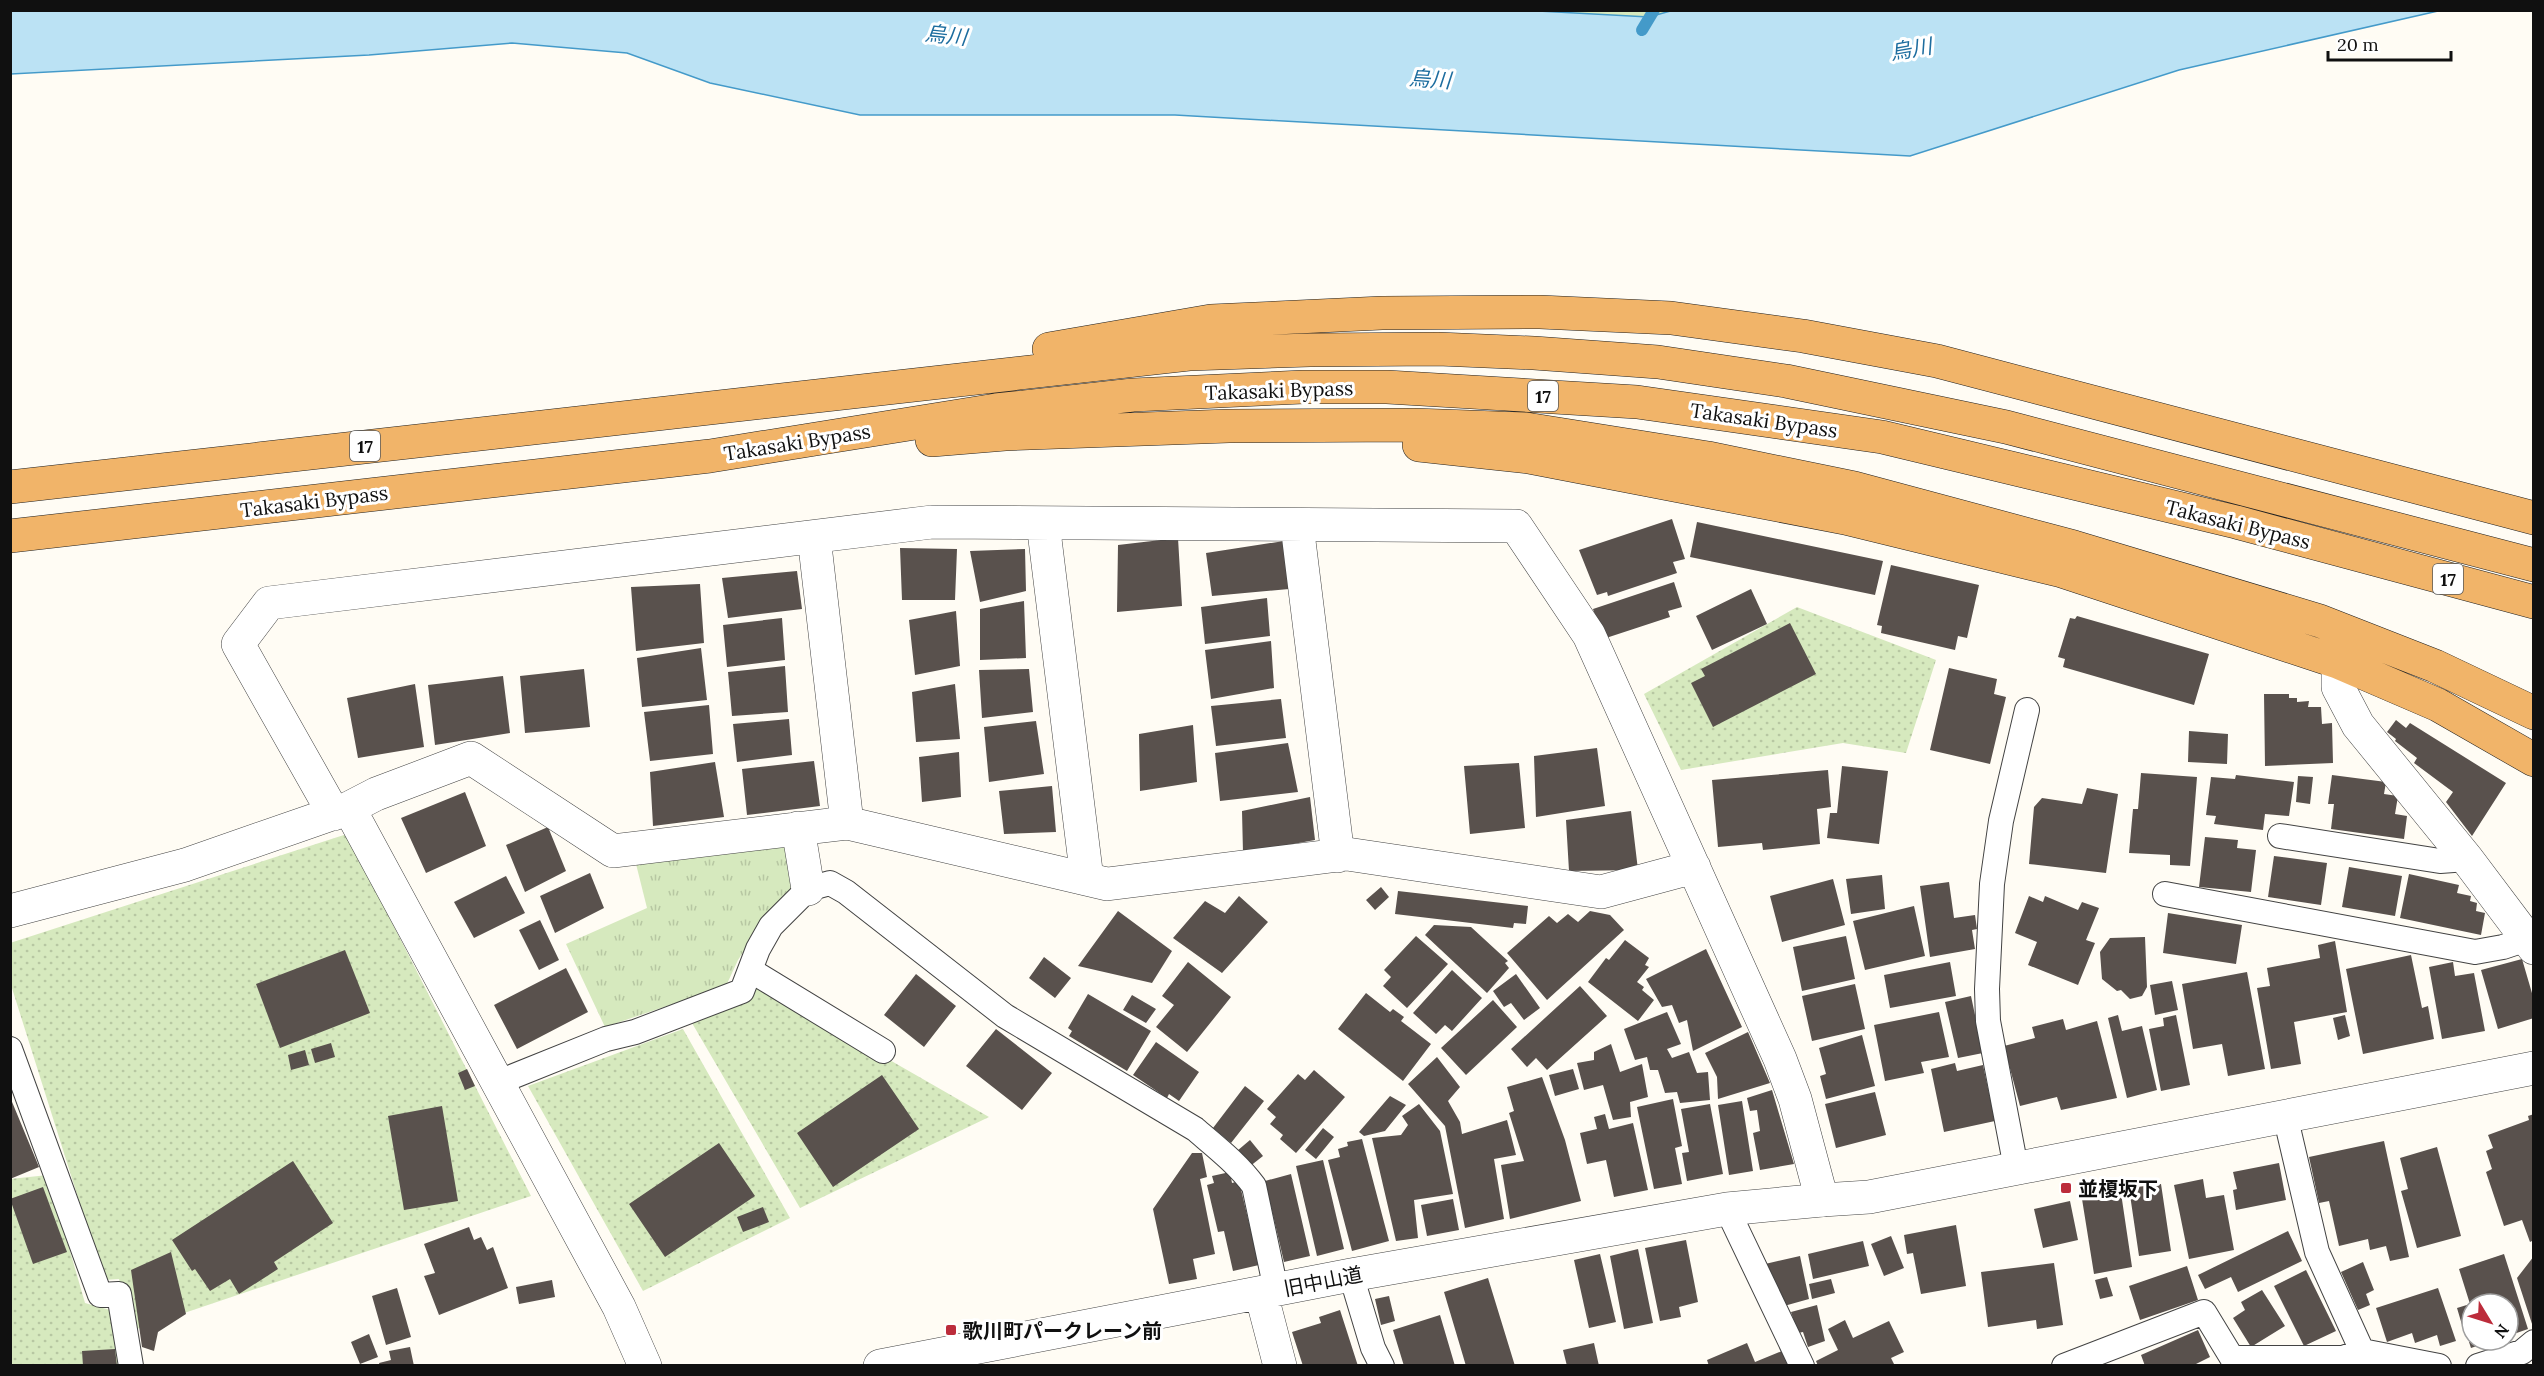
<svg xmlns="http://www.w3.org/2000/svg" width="2544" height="1376" viewBox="0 0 2544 1376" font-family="Lora,'Noto Sans JP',serif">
<defs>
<pattern id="park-tufts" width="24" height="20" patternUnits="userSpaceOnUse" patternTransform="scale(1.5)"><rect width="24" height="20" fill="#d6e9be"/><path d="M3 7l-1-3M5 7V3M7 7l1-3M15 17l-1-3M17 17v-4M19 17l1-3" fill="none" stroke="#b7c7a2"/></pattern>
<pattern id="garden-dots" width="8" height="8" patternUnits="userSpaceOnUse" patternTransform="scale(1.5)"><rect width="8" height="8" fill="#d6e9be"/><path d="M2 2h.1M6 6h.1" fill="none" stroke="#b7c7a2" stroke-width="1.8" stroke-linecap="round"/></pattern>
</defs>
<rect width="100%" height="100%" fill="#fffcf4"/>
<path fill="#d6e9be" d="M1521 11H1674L1649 17Z"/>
<path fill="url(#park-tufts)" d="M790 839 796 891 770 911 738 960 726 986 605 1027 566 944 647 908 636 864Z"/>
<path fill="url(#garden-dots)" d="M1797 607 1936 660 1906 753 1843 743 1681 770 1644 694Z
M347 834 531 1196 131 1331 119 1279 104 1280 11 985 10 943Z
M759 985 989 1117 800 1208 692 1023Z
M683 1029 790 1218 643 1291 528 1086Z
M48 1175 85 1303 110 1310 118 1365H11L10 1179Z"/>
<path fill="#bbe2f4" stroke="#449ac9" stroke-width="1.5" d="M11 10H1521L1649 17 1674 10 2438 11 2179 70 1910 156 1175 115H860L710 83 627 53 512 43 369 55 11 74Z"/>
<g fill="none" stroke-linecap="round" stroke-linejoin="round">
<path stroke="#449ac9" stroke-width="12" d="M1642 30 1654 10"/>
</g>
<path fill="#59514d" d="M1672 519 1685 559 1673 562 1677 573 1608 596 1607 592 1597 595 1579 550Z
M1697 522 1883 561 1875 595 1690 557Z
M1178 538 1182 606 1117 612 1118 545Z
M1284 541 1289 589 1212 596 1206 553Z
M900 548 957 549 955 600H902Z
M1025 549 1026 591 980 602 970 551Z
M1891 565 1979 585 1967 638 1958 636 1955 650 1881 633 1882 626 1877 625Z
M797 571 802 609 728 618 722 578Z
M1674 582 1682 607 1668 611 1670 617 1603 639 1593 609Z
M700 584 704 643 636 651 631 587Z
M1751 589 1767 624 1712 650 1696 616Z
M1267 598 1270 636 1205 644 1201 607Z
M1024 601 1026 658 980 660V609Z
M956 611 960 666 915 675 909 620Z
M2077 616 2209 654 2194 705 2063 667 2065 659 2058 657 2070 618 2075 619Z
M782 618 785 660 727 667 723 625Z
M1790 623 1816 674 1713 727 1691 683 1705 676 1701 669Z
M1271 641 1274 688 1211 699 1205 650Z
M701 648 707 700 642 707 637 658Z
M785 666 788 712 732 716 728 672Z
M1949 668 1997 679 1994 694 2006 697 1990 764 1930 750Z
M584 669 590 727 525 733 520 676Z
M1029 669 1033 712 982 718 979 670Z
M503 676 510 733 435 745 428 685Z
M415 684 424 747 358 758 347 698Z
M955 684 960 739 916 742 912 692Z
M2264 694H2289V698H2297V702L2309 701 2308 707H2321L2322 724 2332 723 2333 763 2265 766Z
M1281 699 1286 738 1216 746 1211 706Z
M709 705 713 754 650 761 644 712Z
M789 719 792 755 737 762 733 724Z
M2396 720 2406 728 2410 723 2506 783 2472 836 2446 802 2453 792 2414 763 2417 758 2395 741 2396 739 2387 732Z
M1036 721 1044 774 989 782 984 727Z
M1193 725 1197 782 1140 791 1139 734Z
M2189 731 2228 734 2227 764 2188 762Z
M1288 743 1298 792 1220 801 1215 753Z
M1597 748 1605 806 1536 817 1534 756Z
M959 752 961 797 922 802 919 757Z
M814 761 820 806 747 815 742 769Z
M715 762 724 817 653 826 650 772Z
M1519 763 1525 828 1470 834 1464 766Z
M1842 766 1888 771 1879 844 1827 838 1830 813H1837Z
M1828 770 1831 807 1817 809 1820 844 1763 850 1762 843 1718 847 1712 780Z
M2141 773 2197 777 2190 866 2170 865V855L2129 853 2133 809H2138Z
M2236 775 2294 782 2289 816 2265 814 2263 830 2214 824 2216 816 2206 815 2211 777 2235 779Z
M2332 775 2386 782 2384 794 2398 796 2395 814 2407 816 2404 839 2331 829 2334 804H2328Z
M2298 776 2313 777 2310 804 2296 802Z
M1052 786 1056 832 1004 834 999 791Z
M2087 788 2118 794 2106 873 2029 864 2034 807 2042 798 2082 804Z
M465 792 486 846 426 873 401 818Z
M1310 797 1315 840 1243 853 1242 811Z
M1631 811 1638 870 1569 871 1566 820Z
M548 827 566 871 525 892 506 845Z
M2205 837 2238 840 2237 848 2256 850 2251 892 2199 887Z
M2274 856 2327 863 2321 905 2268 897Z
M2349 867 2402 876 2395 916 2342 907Z
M590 873 604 908 555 933 540 896Z
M2409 874 2459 885 2457 893 2471 896 2470 901 2477 903 2476 911 2485 913 2481 935 2400 918Z
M1882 875 1885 909 1851 914 1846 879Z
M506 876 525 913 474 938 454 902Z
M1833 879 1845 925 1782 942 1770 896Z
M1949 882 1954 918 1975 915 1977 929 1972 930 1975 949 1930 957 1920 886Z
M1381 887 1389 897 1375 910 1366 900Z
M1398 891 1528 906 1526 924 1514 923 1513 928 1395 914Z
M1239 896 1268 922 1222 973 1173 938 1205 901 1225 913Z
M2029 896 2043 902 2045 896 2078 910 2082 902 2099 908 2086 940 2095 943 2078 985 2028 965 2037 942 2015 933Z
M1914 906 1925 956 1865 970 1853 921Z
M1118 911 1172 951 1152 983 1078 966Z
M1590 911 1610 915 1624 930 1547 1000 1507 953 1549 916 1557 923 1568 914 1578 922Z
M2168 913 2242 925 2236 964 2163 953Z
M540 920 559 960 539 970 519 930Z
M1434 925 1471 927 1508 961 1505 963 1509 968 1487 993 1425 935Z
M1416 936 1448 964 1407 1008 1383 986 1391 977 1384 970Z
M1846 936 1855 979 1802 991 1793 947Z
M2145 937 2147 987 2142 996 2130 999 2121 990 2117 991 2102 979 2100 952 2110 938Z
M1625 940 1649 958 1645 965 1649 967 1637 982 1644 987 1642 990 1654 1000 1638 1021 1588 982 1606 958 1609 960Z
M2335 941 2347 1012 2294 1022 2301 1064 2271 1069 2257 988 2270 986 2267 968 2320 958 2318 945Z
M1706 949 1742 1027 1693 1051 1687 1020 1679 1023 1672 1005 1662 1007 1646 979Z
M345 950 370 1013 280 1048 256 984Z
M2411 955 2422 1008 2428 1006 2434 1039 2363 1054 2346 969Z
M1044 957 1071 978 1055 998 1029 978Z
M2522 959 2534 1000V1018L2498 1029 2481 970Z
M1188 962 1231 997 1187 1052 1156 1027 1174 1005 1162 996Z
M1950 962 1956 996 1890 1008 1884 975Z
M2453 962 2455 976 2474 973 2485 1031 2442 1039 2429 967Z
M566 968 588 1012 517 1049 494 1005Z
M1452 970 1482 998 1452 1031 1445 1025 1436 1034 1413 1013Z
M2247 972 2265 1069 2228 1076 2222 1044 2193 1049 2182 984Z
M916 974 956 1006 924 1047 884 1015Z
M1516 974 1540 1008 1524 1020 1511 1003 1504 1007 1493 991Z
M2172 981 2178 1010 2155 1015 2150 985Z
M1855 984 1865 1029 1812 1041 1802 996Z
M1580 986 1607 1016 1547 1070 1536 1058 1527 1067 1511 1049Z
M1366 993 1390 1012 1393 1009 1404 1017 1401 1021 1431 1044 1403 1081 1338 1029Z
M1088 994 1151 1031 1127 1071 1069 1036 1072 1031 1068 1028Z
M1132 995 1156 1009 1146 1023 1123 1010Z
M1971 996 1983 1053 1958 1058 1945 1002Z
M1493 1000 1517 1027 1466 1075 1441 1048Z
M1667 1012 1681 1044 1667 1049 1672 1058 1689 1052 1697 1073 1708 1072 1710 1100 1680 1103 1677 1092 1665 1093 1658 1070H1650L1647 1057 1635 1060 1624 1029Z
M1939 1012 1949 1057 1921 1062 1924 1073 1885 1081 1874 1025Z
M2118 1015 2122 1031 2142 1026 2157 1090 2127 1098 2108 1018Z
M2176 1015 2190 1085 2161 1091 2149 1029 2164 1026 2163 1018Z
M2345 1015 2350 1036 2338 1040 2333 1018Z
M2063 1019 2066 1030 2097 1021 2117 1098 2061 1110 2057 1097 2020 1106 2004 1046 2035 1038 2032 1027Z
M996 1029 1052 1073 1022 1110 966 1066Z
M1748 1032 1770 1083 1718 1099 1717 1077 1705 1053Z
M1862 1035 1875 1086 1826 1099 1820 1076 1826 1074 1819 1048Z
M1156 1042 1199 1072 1179 1101 1169 1094 1167 1098 1133 1075Z
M331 1043 335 1057 315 1063 311 1049Z
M1611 1044 1620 1072 1642 1064 1648 1097 1630 1102 1631 1117 1613 1120 1603 1085 1584 1090 1577 1063 1594 1060V1052Z
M305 1050 309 1065 291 1070 288 1055Z
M1437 1057 1460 1087 1448 1101 1460 1122 1462 1134 1507 1120 1516 1155 1494 1159 1504 1219 1465 1228 1445 1126 1408 1084Z
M1955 1063 1957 1071 1983 1065 1995 1121 1944 1132 1931 1069Z
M467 1069 475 1086 465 1090 458 1073Z
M1573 1069 1579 1089 1555 1096 1549 1075Z
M1314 1070 1345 1097 1296 1153 1280 1139 1283 1135 1270 1124 1276 1117 1267 1109 1298 1074 1305 1080Z
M882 1075 919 1129 833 1187 797 1133Z
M1542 1077 1565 1140 1581 1201 1510 1219 1501 1165 1524 1161 1509 1113 1514 1111 1507 1087Z
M1245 1086 1264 1101 1231 1143 1213 1128Z
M1772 1090 1794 1164 1760 1170 1753 1133 1760 1131 1757 1110 1750 1111 1747 1098Z
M1875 1092 1886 1135 1836 1148 1825 1104Z
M1390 1096 1406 1105 1385 1131 1364 1136 1359 1132Z
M10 1097 39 1167 10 1179Z
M1673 1099 1682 1146 1675 1148 1682 1184 1654 1189 1637 1107Z
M1742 1101 1753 1171 1729 1175 1718 1105Z
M1419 1104 1440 1131 1453 1194 1414 1200 1418 1238 1396 1241 1372 1138 1401 1135 1408 1125 1402 1116Z
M1710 1104 1723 1174 1687 1181 1682 1153 1689 1152 1681 1109Z
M442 1106 458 1201 404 1210 388 1116Z
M1605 1114 1609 1129 1633 1123 1648 1190 1614 1197 1606 1160 1587 1164 1580 1133 1597 1129 1594 1117Z
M2534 1114V1240L2530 1242 2522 1220 2504 1226 2486 1172 2492 1169 2486 1151 2493 1148 2488 1135 2529 1120 2528 1116Z
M1323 1128 1334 1137 1316 1159 1305 1150Z
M1362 1139 1389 1241 1352 1251 1328 1160 1340 1157 1338 1149 1348 1146 1347 1142Z
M1250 1140 1263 1156 1249 1167 1237 1151Z
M2384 1141 2409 1257 2390 1261 2386 1246 2370 1250 2368 1239 2339 1246 2329 1201 2319 1203 2309 1157Z
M719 1143 755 1196 665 1257 629 1204Z
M2437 1147 2461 1236 2417 1248 2401 1191 2408 1189 2400 1158Z
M1192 1153H1202L1207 1177 1200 1179 1215 1254 1193 1259 1197 1279 1169 1284 1153 1209Z
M1323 1160 1344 1249 1317 1256 1296 1166Z
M293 1161 333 1223 274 1262 278 1269 239 1294 230 1279 210 1291 195 1269 192 1271 172 1240Z
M2279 1163 2286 1200 2236 1210 2233 1190 2237 1189 2233 1172Z
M1230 1172 1232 1183 1239 1181 1259 1265 1233 1271 1224 1231 1218 1232 1207 1185 1214 1183 1212 1176Z
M1291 1174 1310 1256 1284 1262 1265 1181Z
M2203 1179 2206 1198 2224 1195 2234 1250 2189 1259 2174 1185Z
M2161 1184 2171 1251 2139 1256 2129 1188Z
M43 1187 67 1252 33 1264 10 1199Z
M2121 1193 2132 1267 2094 1274 2082 1199Z
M1453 1199 1459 1230 1427 1236 1421 1205Z
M2070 1201 2078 1240 2043 1248 2034 1209Z
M763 1207 769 1222 743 1232 737 1217Z
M1956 1225 1966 1286 1921 1294 1913 1253 1907 1254 1904 1235Z
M469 1227 474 1240 481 1237 487 1250 493 1247 508 1288 439 1315 424 1276 435 1273 424 1244Z
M2288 1231 2302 1261 2238 1292 2231 1277 2205 1289 2198 1275Z
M1891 1236 1904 1268 1884 1276 1871 1244Z
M1686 1240 1698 1302 1679 1307 1681 1317 1660 1321 1645 1248Z
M1863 1241 1869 1266 1813 1279 1808 1254Z
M1638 1249 1653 1323 1624 1329 1610 1256Z
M171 1252 186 1314 158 1332 154 1351 142 1347 131 1270Z
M1600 1254 1616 1322 1589 1328 1574 1260Z
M2504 1254 2528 1329 2508 1336V1304H2472V1333L2465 1335 2457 1308 2470 1304 2459 1269Z
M1800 1256 1809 1299 1784 1306 1765 1264Z
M2534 1256V1327H2533L2517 1278Z
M2363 1262 2374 1290 2366 1294 2370 1305 2358 1310 2341 1272Z
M2054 1263 2063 1325 2037 1329 2036 1320 1988 1327 1981 1272Z
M2187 1266 2198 1300 2140 1320 2129 1286Z
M2306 1270 2336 1331 2304 1346 2274 1286Z
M2107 1277 2113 1296 2100 1299 2095 1280Z
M1488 1278 1515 1366H1466L1444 1292Z
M1831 1279 1835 1293 1812 1299 1809 1284Z
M552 1280 555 1297 519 1304 516 1287Z
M397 1288 411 1337 386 1345 372 1296Z
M2438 1288 2456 1341 2440 1346 2437 1335 2415 1343 2412 1333 2387 1342 2376 1308Z
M2262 1290 2285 1326 2251 1347 2233 1318 2245 1310 2241 1302Z
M1389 1296 1395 1321 1381 1325 1375 1299Z
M1817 1305 1825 1341 1808 1347 1803 1332 1798 1333 1791 1312Z
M1340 1310 1358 1366H1303L1292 1332 1321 1323 1319 1317Z
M1440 1315 1455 1366H1404L1393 1330Z
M1845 1320 1853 1338 1889 1321 1904 1352 1891 1358 1895 1366H1818L1816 1361 1838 1350 1828 1329Z
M2198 1330 2210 1357 2192 1366H2145L2141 1355Z
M369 1334 378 1357 360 1364 351 1342Z
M2474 1340H2494L2471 1348 2469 1342Z
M1594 1343 1599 1366H1567L1563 1350Z
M1747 1343 1755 1362 1782 1351 1788 1365 1709 1366 1707 1360Z
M410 1347 414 1366H380L379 1363 391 1360 389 1351Z
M115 1349 117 1366H83L82 1351Z"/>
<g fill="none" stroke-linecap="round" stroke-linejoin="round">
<defs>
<path id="service" d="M2280 836 2440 861 2467 859
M2165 894 2475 952 2503 947 2527 939
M750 970 883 1051
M10 1049 100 1295 119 1294 131 1366
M499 1082 606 1039 635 1032 742 991 758 949 771 926 808 889 830 883 846 892 1005 1016 1195 1129C1216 1147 1238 1164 1254 1186L1276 1290
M2285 1115 2317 1252 2362 1351V1366
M2016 1168 1988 1021 1987 989 1992 884 2001 821 2027 710
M1727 1209 1802 1366
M1351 1275 1373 1348 1382 1366
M2064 1366 2204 1312 2232 1358H2343L2362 1351 2439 1366
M2478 1366 2522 1352 2534 1342"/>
<path id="minor" d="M1043 523 1087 879
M1297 525 1338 856
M814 537 847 823
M2338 662V687L2358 725 2467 859 2534 948
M349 808 376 794 471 758 613 851 847 823 1107 884 1347 854 1601 892 1694 867
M334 814 238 644 269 603 932 522 1516 526 1589 635 1780 1059 1795 1099 1822 1200 1727 1209 1351 1275 880 1366
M798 828 808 889
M10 911 185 865 349 808 619 1307 645 1366
M1261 1293 1280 1366"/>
<path id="tertiary" d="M1822 1200 1869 1197 2534 1068"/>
<path id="trunk" d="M1049 349 1211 321 1382 313 1540 312 1671 318 1803 336 1937 361 2534 518
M932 440 1005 434 1229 426 1414 425 1526 429 1708 458 1854 488 2074 547 2320 621 2435 666 2534 713
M1419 445 1529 457 1845 518 2062 571 2338 662 2438 705 2534 760
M10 487 1189 354 1310 350 1438 349 1534 353 1658 362 1786 381 2006 427 2534 565
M10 536 710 456 996 410 1133 395 1303 387H1387L1637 402 1882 437 2236 522 2534 602"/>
</defs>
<use href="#service" stroke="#434343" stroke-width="26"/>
<use href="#minor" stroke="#434343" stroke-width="34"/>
<use href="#tertiary" stroke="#434343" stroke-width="34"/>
<use href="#trunk" stroke="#212121" stroke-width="34"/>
<use href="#service" stroke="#fff" stroke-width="24"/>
<use href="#minor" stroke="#fff" stroke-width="33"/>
<use href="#tertiary" stroke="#fff" stroke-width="33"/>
<use href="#trunk" stroke="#f1b469" stroke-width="33"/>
</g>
<g fill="#bc2c3b" stroke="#fff" stroke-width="2">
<rect x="2060" y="1182" width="12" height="12" rx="3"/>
<rect x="945" y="1324" width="12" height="12" rx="3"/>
</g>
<g text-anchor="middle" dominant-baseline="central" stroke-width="6" stroke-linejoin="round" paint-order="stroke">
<g fill="#fff" stroke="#585858" stroke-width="1.5">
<rect x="1528" y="381" width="30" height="30" rx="4.5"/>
<rect x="350" y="431" width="30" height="30" rx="4.5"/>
<rect x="2433" y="564" width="30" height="30" rx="4.5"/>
</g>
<g font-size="18" font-weight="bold" fill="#101010">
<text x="1543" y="396">17</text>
<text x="365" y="446">17</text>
<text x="2448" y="579">17</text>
</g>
<g font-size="20" fill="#101010" stroke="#fff">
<text transform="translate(1279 390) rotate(-2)">Takasaki Bypass</text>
<text transform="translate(1764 420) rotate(8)">Takasaki Bypass</text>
<text transform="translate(797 442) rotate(-9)">Takasaki Bypass</text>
<text transform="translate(314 501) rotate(-7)">Takasaki Bypass</text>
<text transform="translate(2238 524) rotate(14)">Takasaki Bypass</text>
<text transform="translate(1323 1281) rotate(-11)">旧中山道</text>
</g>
<g font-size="20" font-weight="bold" fill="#101010" stroke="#fff" text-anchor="start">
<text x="2078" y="1188">並榎坂下</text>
<text x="963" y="1330">歌川町パークレーン前</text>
</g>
<g font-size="21" font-style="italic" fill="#1d6d9f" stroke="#fff">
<text transform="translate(946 35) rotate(6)">烏川</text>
<text transform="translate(1911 49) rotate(-10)">烏川</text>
<text transform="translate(1430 79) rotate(4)">烏川</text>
</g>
</g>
<rect width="2544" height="1376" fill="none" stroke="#101010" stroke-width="24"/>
<g transform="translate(2490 1322) rotate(128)"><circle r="28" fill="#ffffff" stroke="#9f9f9f" stroke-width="1.5"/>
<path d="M0-4.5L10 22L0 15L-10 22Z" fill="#bc2c3b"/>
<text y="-9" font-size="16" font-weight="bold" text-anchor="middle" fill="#101010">N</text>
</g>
<path d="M2328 51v9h123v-9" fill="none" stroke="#101010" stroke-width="3"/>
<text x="2337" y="51" font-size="18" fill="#101010" stroke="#ffffff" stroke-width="4.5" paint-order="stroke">20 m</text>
</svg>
